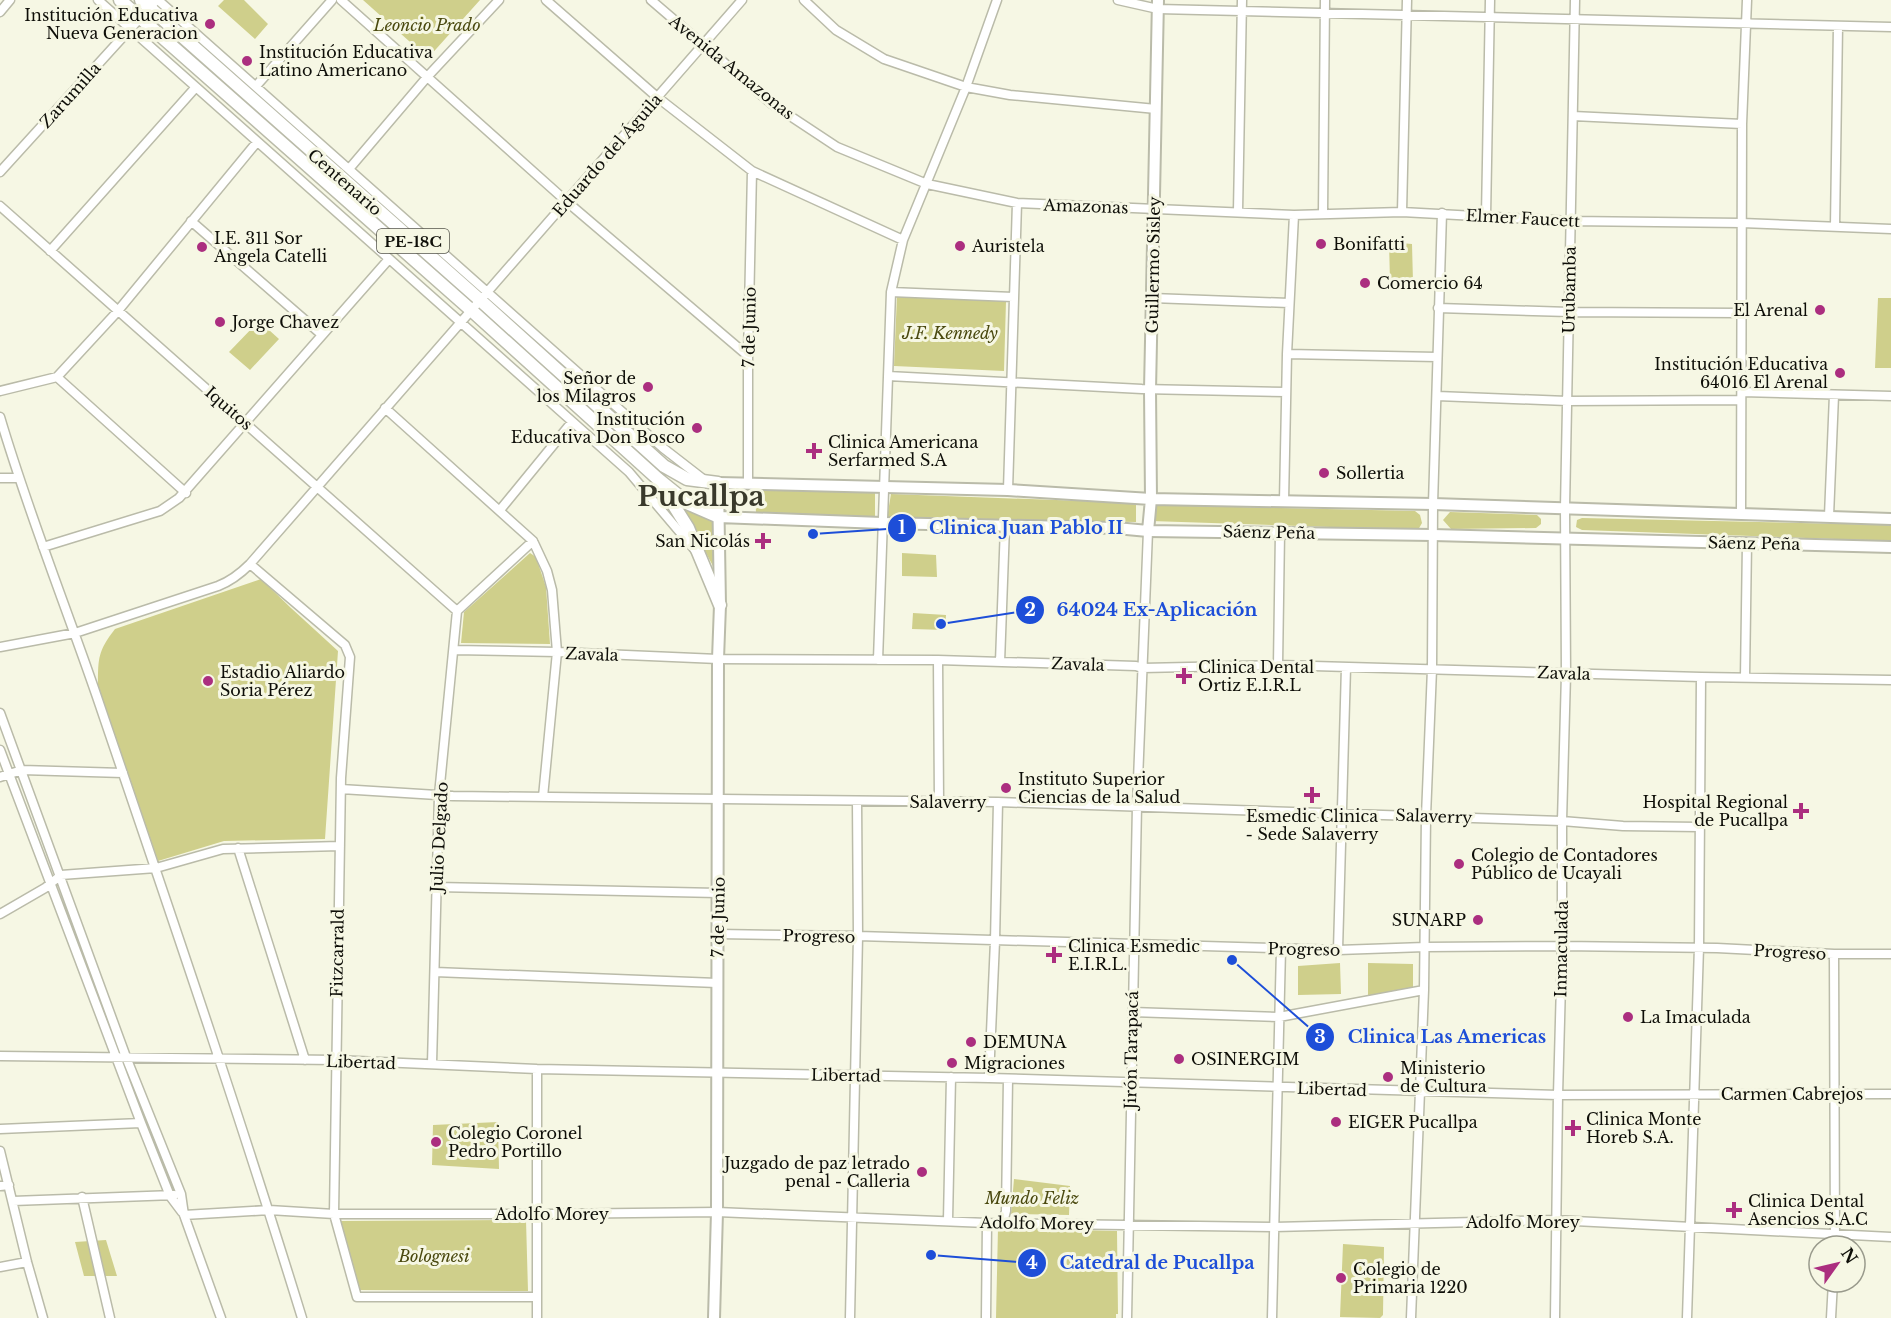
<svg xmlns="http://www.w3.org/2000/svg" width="1891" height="1318" viewBox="0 0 1891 1318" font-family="'Libre Baskerville',serif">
<rect width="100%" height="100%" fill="#f6f7e4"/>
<path fill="#cfcf8b" d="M224 0H244L268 24 255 39 218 6Z
M363 0H480L428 58Z
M1389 242 1412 244 1413 282 1390 281Z
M897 296 1006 301 1004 371 894 366Z
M1878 298H1891V368H1875Z
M259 321 279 339 250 370 229 352Z
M755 489 875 493V517L756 513Z
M891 494 1136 503V522L887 518Z
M1151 505 1415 511 1420 515 1422 523 1418 530 1151 521Z
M681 507 714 518 713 566Z
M1450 512 1537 515 1541 519V524L1536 528 1451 529 1443 520Z
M1582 518 1891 525V541L1582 530 1576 527 1577 520Z
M530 553 536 557 546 587 550 644 461 643 464 612Z
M902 553 936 555 937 577 902 576Z
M261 579 291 608 338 651 325 839 224 841 158 861 98 685C98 658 98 651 115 629Z
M913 613 946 615 945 630 912 629Z
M1340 963 1341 994 1298 995V966Z
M1368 963 1413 964V987L1368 997Z
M498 1122 499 1169 432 1165 433 1125Z
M1014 1179 1070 1186 1069 1215 1011 1214Z
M526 1220 528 1291 360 1290 341 1221Z
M998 1228 1117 1231 1118 1314H1116V1318H996Z
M106 1240 117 1276H84L75 1242Z
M1343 1244 1384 1247 1383 1315 1380 1318 1340 1317Z"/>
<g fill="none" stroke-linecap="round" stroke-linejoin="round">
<defs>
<path id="minor" d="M98 0 629 472 695 550
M158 0 663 448 703 479
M341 0 566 201 748 356
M546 0 657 97 752 171 903 240
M651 0 772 104 837 147 927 184 1017 203 1294 215 1402 212 1570 221 1742 223 1891 229
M804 0 836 30 884 59 966 87 1010 95 1156 109
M1118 0 1158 9 1891 27
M0 12 10 0
M256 86 332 0
M1573 116 1742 124
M349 169 428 76 499 0
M0 172 140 18
M0 206 457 611
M1238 211 1242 0
M1402 212 1407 0
M1323 213 1325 0
M1486 216 1490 0
M191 221 321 334
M1835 226 1838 26
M50 251 196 87
M891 292 1013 297
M1152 298 1289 303
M1438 308 1569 312 1740 313
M1287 354 1437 357
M888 376 1142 389 1286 392
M57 377 117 312 257 142
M0 391 57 377 186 493
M1742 392 1891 396
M1437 396 1567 401 1741 400
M385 408 533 541 547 571 552 590 557 652 543 797
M0 417C28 512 65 604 97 697 167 903 238 1110 302 1318
M0 478H18
M748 483V356L752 171
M1008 490 1017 203
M1284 501 1287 354 1294 215
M500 510 572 422
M1741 514 1742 124 1747 0
M1829 516 1834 395
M43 547 160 511 179 498 389 259
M250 564 345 645 350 657 341 778 334 1214 357 1297H536
M457 611 533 541
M0 647 75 633 218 586C231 581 240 574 250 564L742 0
M455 650 557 652 718 659 938 660 1136 666 1142 668 1278 665 1701 677 1891 680
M878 660 891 292 903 240 966 87 997 0
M938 660 939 802
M1000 662 1005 526
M1278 665 1280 532
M1745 677 1747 543
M0 713 126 1057 181 1194 184 1215 221 1318
M0 750 141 1123 170 1196 182 1212
M0 777 22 770 123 773
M341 789 453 796 998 802 1562 821 1623 826 1699 827
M238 848 305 1060
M436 887 718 893
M0 914 45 888 61 875 156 868 223 849 340 846
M718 934 858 936 1338 950 1425 947 1562 946 1717 948 1834 954H1891
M1338 950 1346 667
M1834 954 1835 1246
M435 972 717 983
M1132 1012 1279 1017 1424 990
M0 1056 335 1060 537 1069 989 1078 1558 1095 1891 1094
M432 1064 439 795 457 611
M989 1078 995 941 998 802
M0 1129 141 1123
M0 1151 27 1262 43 1318
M0 1186 9 1185
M82 1197 110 1318
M13 1201 174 1195
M184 1215 269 1210 334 1214H550L717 1212 987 1223 1274 1227 1555 1220 1891 1237
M948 1220 951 1077
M1003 1222 1006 1211 1008 1079
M0 1267 27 1262
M537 1318V1069
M850 1318 858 936 857 801
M986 1318 987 1223
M1127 1318 1137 805 1148 531
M1272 1318 1281 949
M1411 1318 1424 990 1426 816 1432 669 1433 504 1442 213
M1555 1318 1558 1095 1562 946V821L1566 674 1565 508 1575 0
M1687 1318 1699 947 1701 677
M1831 1318 1833 1282"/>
<path id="major" d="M140 18 155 0
M719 517 882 523 1116 528 1148 531 1433 535 1891 547
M1148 531 1151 499 1150 390 1158 0
M714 1318 717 1212 718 659 720 605 718 483 1008 490 1151 499 1433 504 1891 519"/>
<path id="highway" d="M120 0 471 310 658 479 689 504 719 517
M141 0 480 300 664 466 687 479 718 483
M663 488 688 528 720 605"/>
</defs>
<use href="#minor" stroke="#babba9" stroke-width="11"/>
<use href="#major" stroke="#babba9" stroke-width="14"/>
<use href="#highway" stroke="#babba9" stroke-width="15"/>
<use href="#minor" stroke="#fff" stroke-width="8"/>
<use href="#major" stroke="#fff" stroke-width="10"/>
<use href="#highway" stroke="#fff" stroke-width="12"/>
</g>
<g fill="#ab2e7f" stroke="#f6f7e4" stroke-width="2">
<circle cx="210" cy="24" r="6"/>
<circle cx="247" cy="61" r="6"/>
<circle cx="1321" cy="244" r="6"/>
<circle cx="960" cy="246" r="6"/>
<circle cx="202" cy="247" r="6"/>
<circle cx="1365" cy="283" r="6"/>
<circle cx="1820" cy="310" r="6"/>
<circle cx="220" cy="322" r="6"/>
<circle cx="1840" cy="373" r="6"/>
<circle cx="648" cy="387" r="6"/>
<circle cx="697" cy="428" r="6"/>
<path d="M811 442h6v6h6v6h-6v6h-6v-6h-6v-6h6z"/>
<circle cx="1324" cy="473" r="6"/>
<path d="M760 532h6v6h6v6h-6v6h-6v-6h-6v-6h6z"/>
<path d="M1181 667h6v6h6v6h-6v6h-6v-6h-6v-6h6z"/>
<circle cx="208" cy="681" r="6"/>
<circle cx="1006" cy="788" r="6"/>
<path d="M1309 786h6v6h6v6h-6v6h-6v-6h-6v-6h6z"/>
<path d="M1798 802h6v6h6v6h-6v6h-6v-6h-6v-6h6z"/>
<circle cx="1459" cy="864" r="6"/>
<circle cx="1478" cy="920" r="6"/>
<path d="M1051 946h6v6h6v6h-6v6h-6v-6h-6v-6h6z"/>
<circle cx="1628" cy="1017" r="6"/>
<circle cx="971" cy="1042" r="6"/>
<circle cx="1179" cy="1059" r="6"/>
<circle cx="952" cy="1063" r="6"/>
<circle cx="1388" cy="1077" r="6"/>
<circle cx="1336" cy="1122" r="6"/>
<path d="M1570 1119h6v6h6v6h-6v6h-6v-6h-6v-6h6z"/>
<circle cx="436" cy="1142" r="6"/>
<circle cx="922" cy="1172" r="6"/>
<path d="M1731 1201h6v6h6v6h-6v6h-6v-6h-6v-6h6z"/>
<circle cx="1341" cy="1278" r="6"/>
</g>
<g text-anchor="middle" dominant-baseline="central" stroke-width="6" stroke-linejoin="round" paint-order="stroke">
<rect fill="#f6f7e4" stroke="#54544a" stroke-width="1.5" x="377" y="229" width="72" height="24" rx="4.5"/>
<g font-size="15" font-weight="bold" fill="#0e0e08">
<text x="413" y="241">PE-18C</text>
</g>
<g font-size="16" fill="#0e0e08" stroke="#f6f7e4" text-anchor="start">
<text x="198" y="15" text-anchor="end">Institución Educativa<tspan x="198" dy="18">Nueva Generacion</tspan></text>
<text x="259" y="52">Institución Educativa<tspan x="259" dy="18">Latino Americano</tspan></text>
<text x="214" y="238">I.E. 311 Sor<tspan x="214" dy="18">Angela Catelli</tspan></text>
<text x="1333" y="244">Bonifatti</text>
<text x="972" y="246">Auristela</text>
<text x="1377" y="283">Comercio 64</text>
<text x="1808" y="310" text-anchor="end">El Arenal</text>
<text x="232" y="322">Jorge Chavez</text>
<text x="1828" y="364" text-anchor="end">Institución Educativa<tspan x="1828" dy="18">64016 El Arenal</tspan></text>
<text x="636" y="378" text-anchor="end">Señor de<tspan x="636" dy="18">los Milagros</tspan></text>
<text x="685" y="419" text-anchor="end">Institución<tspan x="685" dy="18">Educativa Don Bosco</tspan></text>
<text x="828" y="442">Clinica Americana<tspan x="828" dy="18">Serfarmed S.A</tspan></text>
<text x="1336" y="473">Sollertia</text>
<text x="750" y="541" text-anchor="end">San Nicolás</text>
<text x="1198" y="667">Clinica Dental<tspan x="1198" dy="18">Ortiz E.I.R.L</tspan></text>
<text x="220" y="672">Estadio Aliardo<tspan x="220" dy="18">Soria Pérez</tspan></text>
<text x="1018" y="779">Instituto Superior<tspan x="1018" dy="18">Ciencias de la Salud</tspan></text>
<text x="1788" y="802" text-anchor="end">Hospital Regional<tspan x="1788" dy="18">de Pucallpa</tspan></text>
<text x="1312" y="816" text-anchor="middle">Esmedic Clinica<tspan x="1312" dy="18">- Sede Salaverry</tspan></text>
<text x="1471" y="855">Colegio de Contadores<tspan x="1471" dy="18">Público de Ucayali</tspan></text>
<text x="1466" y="920" text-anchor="end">SUNARP</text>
<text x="1068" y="946">Clinica Esmedic<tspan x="1068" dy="18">E.I.R.L.</tspan></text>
<text x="1640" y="1017">La Imaculada</text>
<text x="983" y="1042">DEMUNA</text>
<text x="1191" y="1059">OSINERGIM</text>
<text x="964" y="1063">Migraciones</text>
<text x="1400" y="1068">Ministerio<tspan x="1400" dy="18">de Cultura</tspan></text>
<text x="1586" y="1119">Clinica Monte<tspan x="1586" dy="18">Horeb S.A.</tspan></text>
<text x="1348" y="1122">EIGER Pucallpa</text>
<text x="448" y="1133">Colegio Coronel<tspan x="448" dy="18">Pedro Portillo</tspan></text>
<text x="910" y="1163" text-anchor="end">Juzgado de paz letrado<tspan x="910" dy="18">penal - Calleria</tspan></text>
<text x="1748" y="1201">Clinica Dental<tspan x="1748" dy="18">Asencios S.A.C</tspan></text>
<text x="1353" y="1269">Colegio de<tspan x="1353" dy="18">Primaria 1220</tspan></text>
</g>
<g font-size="16" font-style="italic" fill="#4a490f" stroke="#f6f7e4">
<text x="427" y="25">Leoncio Prado</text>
<text x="950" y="333">J.F. Kennedy</text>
<text x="1032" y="1198">Mundo Feliz</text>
<text x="434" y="1256">Bolognesi</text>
</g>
<g font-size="16" fill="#0e0e08" stroke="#f6f7e4">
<text transform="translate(732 67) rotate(39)">Avenida Amazonas</text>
<text transform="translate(70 95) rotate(-48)">Zarumilla</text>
<text transform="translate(607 155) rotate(-49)">Eduardo del Águila</text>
<text transform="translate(345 182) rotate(41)">Centenario</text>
<text transform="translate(1086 206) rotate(2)">Amazonas</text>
<text transform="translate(1523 218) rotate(3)">Elmer Faucett</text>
<text transform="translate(1153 265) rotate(-89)">Guillermo Sisley</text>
<text transform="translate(1569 290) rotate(-89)">Urubamba</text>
<text transform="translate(749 327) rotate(-89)">7 de Junio</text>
<text transform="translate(229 408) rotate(41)">Iquitos</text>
<text transform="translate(1269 532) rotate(1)">Sáenz Peña</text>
<text transform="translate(1754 543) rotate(1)">Sáenz Peña</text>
<text transform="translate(592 654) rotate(2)">Zavala</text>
<text transform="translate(1078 664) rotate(2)">Zavala</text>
<text transform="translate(1564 673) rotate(2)">Zavala</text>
<text x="948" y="802">Salaverry</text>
<text transform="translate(1434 816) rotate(2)">Salaverry</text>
<text transform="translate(439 837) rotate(-87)">Julio Delgado</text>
<text transform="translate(718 917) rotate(-89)">7 de Junio</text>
<text transform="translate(819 936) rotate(1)">Progreso</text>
<text transform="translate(1304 949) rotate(1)">Progreso</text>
<text transform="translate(1561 949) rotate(-89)">Inmaculada</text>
<text transform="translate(1790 952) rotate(3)">Progreso</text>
<text transform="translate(337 953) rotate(-89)">Fitzcarrald</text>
<text transform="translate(1131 1050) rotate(-89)">Jirón Tarapacá</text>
<text transform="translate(361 1062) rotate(2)">Libertad</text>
<text transform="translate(846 1075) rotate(1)">Libertad</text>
<text transform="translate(1332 1089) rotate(2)">Libertad</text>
<text x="1792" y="1094">Carmen Cabrejos</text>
<text x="552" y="1214">Adolfo Morey</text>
<text x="1523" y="1222">Adolfo Morey</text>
<text transform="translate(1037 1223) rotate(1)">Adolfo Morey</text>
</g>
<g font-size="28" font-weight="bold" fill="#39392b" stroke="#f6f7e4">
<text x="701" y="496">Pucallpa</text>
</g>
</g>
<path fill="none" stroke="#1d4ed8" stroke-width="2" d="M813 534L902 528M941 624L1030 610M1232 960L1320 1037M931 1255L1032 1263"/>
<g fill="#1d4ed8" stroke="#f6f7e4" stroke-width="2">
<circle cx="813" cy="534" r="6"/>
<circle cx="941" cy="624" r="6"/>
<circle cx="1232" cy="960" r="6"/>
<circle cx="931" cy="1255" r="6"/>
<circle cx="902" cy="528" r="15"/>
<circle cx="1030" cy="610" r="15"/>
<circle cx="1320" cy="1037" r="15"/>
<circle cx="1032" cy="1263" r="15"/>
</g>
<g font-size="18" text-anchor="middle" font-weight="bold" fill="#fff">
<text x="902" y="534">1</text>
<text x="1030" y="616">2</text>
<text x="1320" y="1043">3</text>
<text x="1032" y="1269">4</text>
</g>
<g font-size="18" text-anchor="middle" font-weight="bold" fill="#1d4ed8" stroke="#f6f7e4" stroke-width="6" stroke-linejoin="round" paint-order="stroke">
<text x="1026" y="534">Clinica Juan Pablo II</text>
<text x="1157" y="616">64024 Ex-Aplicación</text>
<text x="1447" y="1043">Clinica Las Americas</text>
<text x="1157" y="1269">Catedral de Pucallpa</text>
</g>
<g transform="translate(1837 1264) rotate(56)"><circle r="28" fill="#f6f7e4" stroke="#999a8c" stroke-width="1.5"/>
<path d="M0-4.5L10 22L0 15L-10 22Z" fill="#ab2e7f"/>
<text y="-9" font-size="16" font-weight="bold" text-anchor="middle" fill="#0e0e08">N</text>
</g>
</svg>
